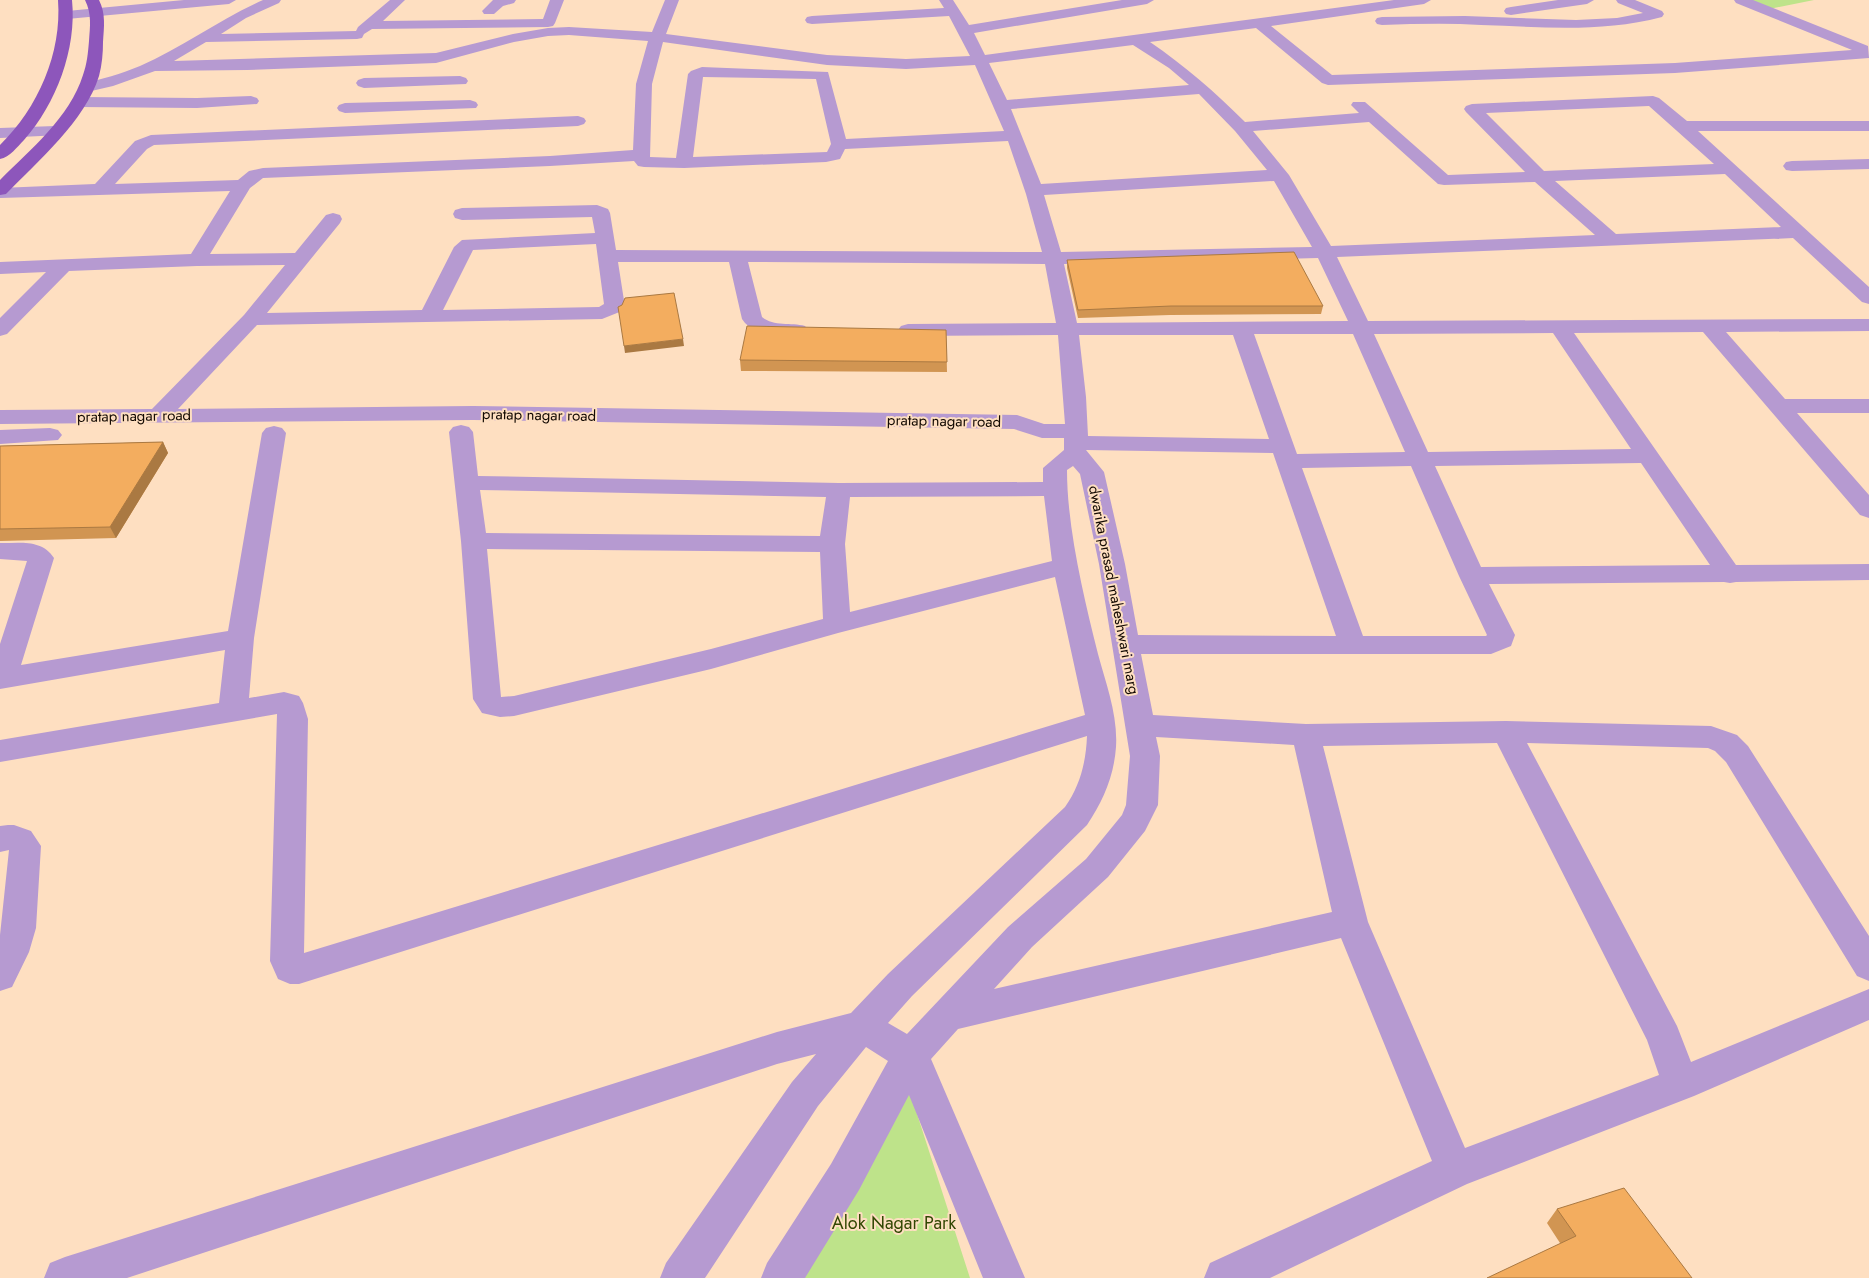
<svg xmlns="http://www.w3.org/2000/svg" width="1869" height="1278" viewBox="0 0 1869 1278" font-family="Jost,sans-serif">
<rect width="100%" height="100%" fill="#fedfc1"/>
<path fill="#bee38a" d="M1748 0H1814L1769 9Z
M908 1086 970 1278H799Z"/>
<g fill="none" stroke-linecap="round" stroke-linejoin="round">
<path fill="#b69ad1" fill-rule="evenodd" d="M184 0H236L229 4 67 19 62 18 60 15 62 12 67 11Z
M263 0H281L279 3 246 18 221 34 356 31 358 27 390 0H405L383 21 543 19 550 0H564L555 23 553 26 548 27 372 29 364 34 362 38 357 39 206 42 174 61 436 53 513 34 548 28 569 27 652 32 665 0H679L666 34 827 55 906 59 970 56 949 16 812 24 807 23 805 20 807 17 812 16 944 8 939 0H953L969 25 1122 0H1154L1147 4 974 33 985 55 1394 0H1431L1424 4 1271 26 1332 75 1675 63 1852 50 1736 3 1734 0H1753L1868 46 1869 58 1675 73 1328 85 1322 83 1256 28 1150 42C1185 66 1215 92 1245 122L1359 113 1351 105 1353 102H1365L1448 175 1525 172 1466 112 1464 109 1466 106 1472 104 1653 96 1659 98 1687 121H1869V131H1698L1869 287V304L1862 302 1793 238 1337 257 1368 321 1869 319V331L1726 332 1785 399H1869V413H1797L1869 495V518L1860 515 1703 332 1574 333 1736 565 1869 564V580L1736 582 1730 583 1724 582 1489 584 1515 635 1511 646 1491 654H1141L1153 715 1306 724 1506 721 1711 726 1737 735 1748 746 1869 936V981L1857 976 1726 762 1715 751 1708 748 1527 743 1677 1026 1691 1062 1869 989V1020L1694 1096 1467 1184 1270 1278H1204L1210 1263 1432 1161 1341 938 958 1029 931 1059 1025 1278H983L909 1095 859 1190 805 1278H761L767 1263 831 1164 888 1061 866 1047 818 1106 705 1278H660L666 1263 792 1082 816 1054 777 1064 127 1278H44L50 1263 65 1257 777 1032 851 1013 888 974 1065 807C1080 786 1086 762 1087 736L299 984H290L278 979 270 961 277 714 0 762V740L219 703 225 650 0 689V644L27 561 0 559V543C20 543 42 539 54 558L21 665 228 631 262 433 266 428 274 426 282 428 286 433 254 638 249 698 284 692 299 696 303 703 308 719 304 953 1085 715 1055 577 838 633 711 669 514 716 500 717 482 713 473 699 461 541 449 432 453 427 461 425 469 427 473 432 478 476 839 483 1043 482V468L1064 450V438H1042L1014 429 473 420 0 424V410L152 409 244 315 285 265 197 266 69 271 7 334 0 336V318L46 272 0 274V262L191 254 230 191 0 198V188L95 184 135 141 151 135 578 116 584 118 586 121 584 124 578 126 154 145 147 149 115 184 238 180 249 171 263 168 550 156 633 150 636 84 648 41 569 35 548 36 514 42 436 63 247 70 155 71 113 86 87 92 81 90 79 87 81 84C102 79 121 74 140 66 183 47 220 19 263 0ZM663 42 827 65 906 69 975 65 1004 131 846 139 828 72 702 67 691 71 688 74 676 158 650 157 652 84ZM1133 45 1169 68 1189 85 1007 100 989 63ZM703 77 816 79 831 144 827 152 693 157ZM1199 94 1235 131 1267 170 1041 184 1011 109ZM1649 106 1714 164 1544 171 1486 113ZM1369 122 1438 184 1444 185 1535 182 1595 235 1331 246 1289 175 1253 131ZM1008 141 1026 194 1042 252 616 250 610 213 608 209 597 205 462 208 455 210 453 214 455 218 462 220 592 217 595 233 462 240 454 247 422 310 267 313 340 223 342 219 340 215 333 213 326 215 295 253 210 254 250 188 263 178 550 166 634 161 638 166 644 167 684 168 826 162 840 159 845 149ZM1725 174 1781 227 1616 234 1555 181ZM1274 181 1312 247 1061 252 1044 195ZM596 244 604 304 599 307 443 310 473 250ZM1318 258 1348 321 1077 323 1064 264ZM618 262H729L742 319 745 323 753 330 778 336 805 334 808 330 805 326C791 322 774 327 762 317L748 262 1045 264 1056 323 908 324 901 326 898 330 901 334 908 336 1058 335 1065 424H1044L1017 415 473 406 178 409 257 325 602 319 622 311 625 307ZM1553 333 1631 449 1428 452 1374 334ZM1254 334H1353L1405 452 1297 454ZM1079 335H1233L1269 439 1088 436 1086 397ZM1086 450 1273 453 1336 636 1138 635 1125 564 1104 472ZM1641 463 1710 565 1481 567 1435 466ZM1073 466 1080 474 1099 564 1130 756 1126 805 1122 815 1086 859 1008 927 907 1034 888 1023 912 996 1087 825C1103 801 1114 776 1116 747 1118 715 1106 684 1098 654 1084 598 1067 528 1067 470ZM1411 466 1459 576 1487 635 1486 636H1363L1302 468ZM480 490 826 497 820 536 486 533ZM1044 496 1052 561 850 612 845 544 850 497ZM487 549 820 552 823 619 711 649 514 696 501 697ZM1156 737 1294 745 1332 912 994 989 1032 947 1108 877 1145 831 1158 805 1160 756ZM1497 743 1647 1040 1659 1075 1465 1148 1368 922 1323 746Z
M493 0H516L514 3 503 6 494 14H484L482 11Z
M1558 0H1594L1587 4 1511 15 1506 14 1504 11 1506 8 1511 7Z
M1616 0H1635L1662 11 1664 14 1662 17C1600 33 1544 27 1481 25 1448 23 1415 24 1382 25L1377 24 1375 21 1377 18 1382 17 1465 16 1576 20 1617 18 1643 13 1618 3Z
M460 76 466 78 468 81 466 84 364 88 358 86 356 83 358 80 364 78Z
M251 96 257 98 259 101 257 104 197 108 79 107 73 105 71 102 73 99 79 97 197 98Z
M470 100 476 102 478 105 476 108 345 113 339 111 337 108 339 105 345 103Z
M55 126 61 127 63 131 61 135 0 138V128Z
M1869 159V169L1792 171 1786 170 1783 166 1786 162 1792 161Z
M50 428 58 430 62 435 58 440 0 444V430Z
M8 825H14L31 831 41 846 36 928 29 952 12 987 0 991V935L9 850 0 852V826Z"/>
<path fill="#8d56bb" fill-rule="evenodd" d="M58 0H72C77 49 56 104 24 140 17 147 10 157 0 159V145C38 108 62 53 58 0Z
M85 0H99C106 14 104 27 103 42 103 53 102 65 99 76 85 121 38 161 6 194L0 195V180C30 150 70 117 83 75 87 64 88 53 89 41 90 27 92 14 85 0Z"/>
</g>
<path fill="#d19552" d="M1067 260 1323 306 1321 314 1170 315 1078 318 1067 268Z
M946 330 947 372 741 371 740 360Z
M163 442 168 453 116 538 0 541V446Z
M1557 1209 1692 1278 1560 1243 1547 1223Z"/>
<path fill="#aa7942" d="M683 339 684 346 625 353 624 346Z
M163 442 168 453 116 538 110 527Z"/>
<path fill="#f3ad5f" stroke="#aa7942" d="M1294 252 1323 306H1171L1078 310 1067 260Z
M674 293 683 339 624 346 618 307 622 305 625 298Z
M747 326 946 330 947 362 740 360Z
M163 442 110 527 0 529V446Z
M1624 1188 1692 1278H1487L1576 1236 1557 1209Z"/>
<g text-anchor="middle" dominant-baseline="central" stroke-width="4" stroke-linejoin="round" paint-order="stroke">
<g font-size="15" fill="#130902" stroke="#fedfc1">
<text transform="translate(539 415) rotate(1)">pratap nagar road</text>
<text transform="translate(134 416) rotate(-1)">pratap nagar road</text>
<text transform="translate(944 421) rotate(1)">pratap nagar road</text>
<text transform="translate(1114 590) rotate(79)">dwarika prasad maheshwari marg</text>
</g>
<g font-size="18" fill="#314702" stroke="#fedfc1">
<text x="894" y="1223">Alok Nagar Park</text>
</g>
</g>
</svg>
